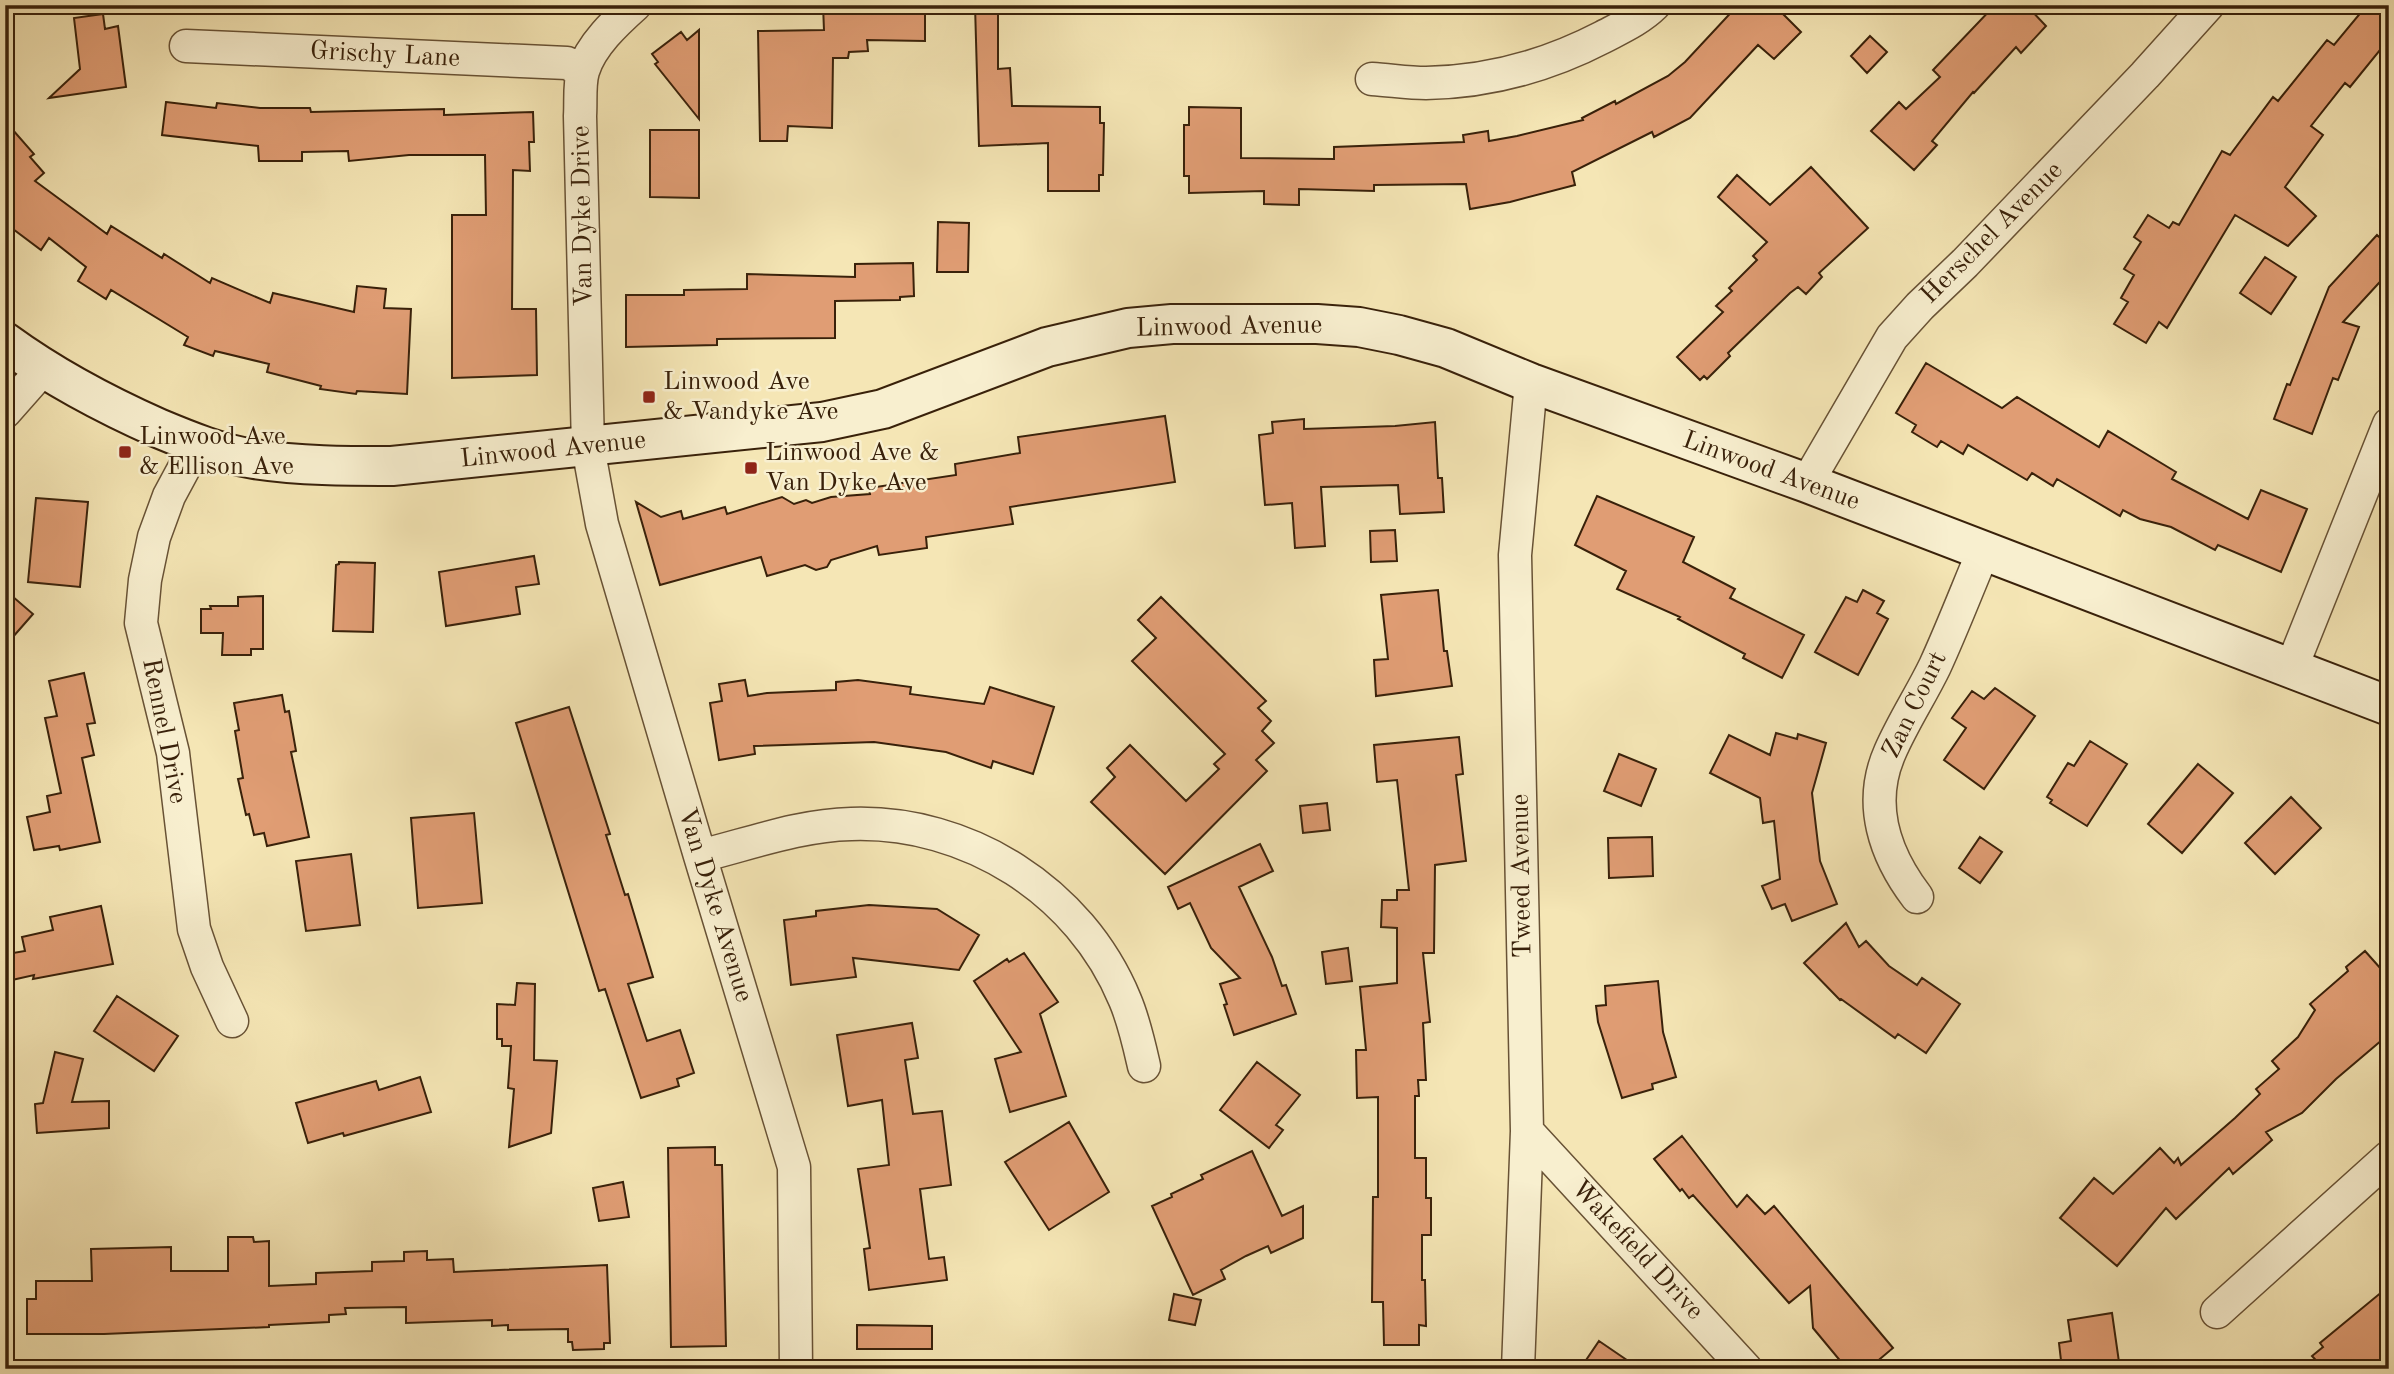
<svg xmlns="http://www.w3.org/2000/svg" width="2394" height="1374" viewBox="0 0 2394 1374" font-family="'Old Standard TT',serif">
<rect width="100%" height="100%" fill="#f5e6b5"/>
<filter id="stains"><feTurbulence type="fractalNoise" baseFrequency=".00286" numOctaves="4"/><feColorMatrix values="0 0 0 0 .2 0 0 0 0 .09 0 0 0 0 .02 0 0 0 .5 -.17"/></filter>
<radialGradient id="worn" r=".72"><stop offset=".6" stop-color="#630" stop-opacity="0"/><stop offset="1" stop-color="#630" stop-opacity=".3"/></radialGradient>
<path fill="#e09d74" stroke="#39210a" stroke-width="2" d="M823 5H925V41L867 40 868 51 849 52 848 58H833L832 128 788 126 787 141H760L758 31 824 30Z
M975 5H998V69L1010 68 1012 106 1100 107V123H1104L1103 175H1099V191H1048V143L979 146Z
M1738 5H1774L1801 32 1774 59 1758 45 1690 118 1654 137 1652 132 1572 172 1575 185 1510 202 1470 209 1466 184 1374 185V191L1299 189V205L1264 204V191L1189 193V176H1184V125H1189V107L1241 108V158L1334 159V147L1464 142 1463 135 1488 131 1489 141 1517 136 1583 120 1582 118 1615 101 1616 104 1668 76 1685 62Z
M1995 5H2026L2046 26 2021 53 2016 47 1974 93 1973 92 1932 141 1937 145 1914 170 1871 131 1899 102 1906 109 1940 77 1933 70Z
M2367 5H2389V39L2350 87 2345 83 2311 126 2323 135 2285 187 2316 216 2288 246 2235 215 2167 328 2159 322 2146 343 2114 324 2128 302 2121 298 2134 275 2124 269 2141 242 2134 237 2148 215 2169 228 2173 222 2179 225 2222 151 2230 155 2273 97 2278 101 2327 40 2334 45Z
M103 14 105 29 118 26 126 87 49 98 80 69 74 18Z
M699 30V119L655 64 658 62 652 54 681 32 687 40Z
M1870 36 1887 52 1867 73 1851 56Z
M166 102 216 108 217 103 260 108H310L311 112 444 109V115L533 112 534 142H529L530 171 513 170 512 309H536L537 375 452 378V215H486L485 155H409L349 161 348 151 302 152V161H259L258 146 162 135Z
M5 121 34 154 30 157 44 173 35 181 107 234 111 226 162 258 164 254 210 283 212 278 270 303 273 293 354 312 357 286 386 289 384 308 411 309 407 394 357 391 356 394 320 389 321 386 267 372 269 364 215 351 213 356 184 345 188 337 111 290 106 299 78 281 86 267 49 238 41 250 5 223Z
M650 130H699V198L650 197Z
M1811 167 1868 228 1819 273 1822 277 1806 294 1798 287 1790 293 1728 353 1730 356 1707 379 1704 376 1700 380 1677 357 1723 312 1716 306 1732 291 1729 288 1757 260 1753 256 1767 242 1718 197 1737 175 1770 205Z
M938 222 969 223 968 272H937Z
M2377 235 2389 246V272L2343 322 2359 327 2338 380 2333 378 2312 434 2274 419 2287 384 2290 385 2329 287Z
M2265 257 2296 277 2271 314 2240 293Z
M913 263 914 296 900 297V300L835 301V338L717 339V345L626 347V295H684V290L747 289V274L855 277V264Z
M1926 363 2002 408 2017 397 2099 447 2108 431 2176 472 2172 479 2248 519 2261 490 2307 509 2281 572 2218 545 2215 550 2171 527 2140 519 2123 510 2120 516 2057 479 2053 486 2032 473 2027 480 1968 445 1963 454 1941 441 1937 447 1912 432 1916 425 1896 413Z
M1165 416 1175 482 1010 507 1013 524 926 537 927 548 879 555 877 546 831 560 827 567 816 570 805 565 767 576 761 557 660 585 636 502 661 517 681 511 683 519 725 507 727 514 782 497 794 504 806 500 812 503 831 497 870 494 869 488 956 475 955 464 1020 453 1018 437Z
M1304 419V429L1395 426 1435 422 1438 478H1442L1444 512 1400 514 1398 485 1321 487 1325 546 1295 548 1292 503 1265 505 1259 435 1273 433 1272 422Z
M1597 496 1694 537 1683 562 1735 589 1730 598 1804 635 1782 678 1743 658 1745 654 1678 619 1680 617 1617 589 1626 571 1575 545Z
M36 498 88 502 80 587 28 582Z
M1395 530 1397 561 1371 562 1370 531Z
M534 556 539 584 516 587 520 614 446 626 439 572Z
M339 562 375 563 373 632 333 631 336 565 339 564Z
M5 590 33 614 5 646Z
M1438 590 1444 651H1447L1452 686 1376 696 1374 660 1388 659 1381 595Z
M1863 590 1884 601 1877 613 1888 619 1858 675 1815 652 1846 597 1857 602Z
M263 596V649H251V655H222L223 633H201V609H211L210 606H238V597Z
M1161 597 1266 701 1258 708 1271 721 1262 731 1274 743 1256 760 1267 771 1165 874 1091 802 1115 777 1107 768 1130 745 1186 801 1219 769 1214 764 1225 754 1132 661 1156 638 1138 620Z
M84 673 95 723 87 724 94 755 82 758 100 842 60 850 59 846 34 850 27 817 50 812 47 796 61 793 45 718 57 716 49 681Z
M745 680 748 696 767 693 836 690V682L858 680 911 687 910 694 984 704 990 687 1054 707 1033 774 993 761 991 768 946 752 874 742 754 746 755 754 719 760 710 703 722 701 719 684Z
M1995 688 2035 716 1984 789 1944 760 1966 728 1952 718 1972 691 1984 699Z
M282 695 285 712 289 711 296 751 291 752 309 837 267 846 264 833 254 835 249 814 246 815 238 779 243 778 235 731 239 730 234 703Z
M569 707 610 834 606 835 625 895 628 894 653 977 628 984 647 1041 680 1030 694 1073 677 1079 679 1086 641 1098 605 989 599 991 516 723Z
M1776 733 1797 739 1798 734 1826 743 1812 793 1820 861 1837 904 1792 921 1785 904 1772 909 1762 886 1780 879 1774 821 1763 823 1760 798 1710 773 1729 735 1770 755Z
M1459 737 1463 774 1456 775 1466 861 1435 865 1434 953H1423L1430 1022 1423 1023 1426 1080H1418L1419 1096H1415V1158H1426V1198H1431V1235H1422V1280H1425L1426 1326 1419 1325V1345H1384L1383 1302H1372L1373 1197H1378V1097L1357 1098 1356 1050H1366L1360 987 1397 983V928L1381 927 1382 900H1397V890H1409L1397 780 1377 782 1374 745Z
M2090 741 2127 764 2087 826 2050 803 2052 800 2047 797 2068 763 2074 766Z
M1619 754 1656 769 1641 806 1604 791Z
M2198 764 2233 793 2182 853 2148 824Z
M2291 797 2321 828 2275 874 2245 843Z
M1327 803 1330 830 1303 833 1300 806Z
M474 813 482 903 418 908 411 818Z
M1652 837 1653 876 1609 878 1608 838Z
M1980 837 2002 852 1980 883 1959 868Z
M1260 844 1273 871 1239 887 1272 957 1282 986 1286 985 1296 1014 1234 1035 1224 1005 1227 1004 1220 984 1240 978 1211 948 1190 903 1178 909 1168 887Z
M351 854 360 925 306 931 296 861Z
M869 905 937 909 979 935 959 970 853 958 856 977 791 985 784 920 816 916V911Z
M101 906 113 964 33 979 34 975 12 980 7 954 25 951 22 937 53 930 50 917Z
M1846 923 1859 947 1866 941 1889 966 1917 985 1922 978 1960 1004 1926 1053 1898 1034 1895 1038 1841 999 1840 1000 1804 963Z
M1348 948 1352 981 1326 984 1322 952Z
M2365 951 2389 978V1034L2336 1079 2302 1113 2266 1132 2272 1140 2233 1174 2229 1168 2176 1219 2166 1208 2117 1266 2060 1218 2094 1178 2113 1194 2160 1148 2174 1163 2178 1158 2181 1165 2235 1118 2260 1094 2256 1089 2279 1069 2272 1061 2298 1037 2315 1010 2310 1004 2348 971 2346 967Z
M1024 953 1058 1002 1040 1014 1066 1096 1010 1112 995 1059 1021 1052 974 981 1007 959 1009 962Z
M1658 981 1663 1032 1676 1077 1652 1084 1653 1089 1622 1098 1598 1022 1596 1006 1606 1005 1605 986Z
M517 983 535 984 534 1060 557 1061 551 1133 509 1147 514 1089 508 1088 511 1046H502V1039H497V1004L515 1005Z
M117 996 178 1036 154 1071 94 1031Z
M912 1023 918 1058 905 1060 913 1114 942 1111 951 1185 920 1189 929 1259 944 1257 947 1280 869 1290 864 1249 870 1248 858 1169 889 1165 882 1100 848 1106 837 1035Z
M55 1052 83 1059 72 1102 109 1101V1128L37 1133 35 1104 43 1103Z
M1257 1062 1300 1095 1276 1125 1283 1130 1269 1148 1220 1110Z
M420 1077 431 1112 344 1136 343 1133 308 1143 296 1103 376 1081 379 1090Z
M1069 1122 1109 1192 1049 1230 1005 1162Z
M1682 1136 1737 1207 1747 1195 1765 1214 1774 1206 1893 1348 1868 1369H1847L1813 1328 1810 1286 1789 1303 1693 1195 1689 1198 1682 1189 1680 1191 1654 1159Z
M715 1147V1165H722L726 1346 671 1347 668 1148Z
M1252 1151 1282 1216 1303 1206V1238L1271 1253 1268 1246 1246 1256 1221 1270 1225 1279 1193 1295 1152 1206 1172 1197 1171 1194 1203 1179 1201 1175Z
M623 1182 629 1217 599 1221 593 1188Z
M228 1237H253L254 1242 269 1241V1286L316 1284V1273L372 1271V1262L404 1261V1252L427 1251V1260L453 1259 454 1272 607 1265 610 1343H604V1349L573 1350 572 1342H568V1329L508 1330V1325L492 1326V1320L406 1323V1307L345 1308 346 1314 329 1315V1322L269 1325V1327L104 1334H27V1299H36V1281H92L91 1249 171 1247V1271H228Z
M2389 1286V1369H2324L2312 1356 2323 1347 2320 1343Z
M1174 1294 1201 1300 1195 1325 1169 1320Z
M2112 1313 2120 1369H2062L2059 1343 2071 1341 2068 1320Z
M857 1325 932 1326V1349H857Z
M1599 1341 1640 1369H1580Z"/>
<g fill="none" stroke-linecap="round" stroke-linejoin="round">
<defs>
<path id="minor" d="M635 5C616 22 591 45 583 71 579 84 581 102 580 116L588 447 602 524 700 856 794 1167 796 1369
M186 46 567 63 583 71
M1372 79C1390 80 1408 83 1426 83 1488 82 1549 65 1603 37 1620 28 1640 19 1654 5
M5 412 43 369
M197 444 169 496 154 537 145 580 141 623 173 753 194 929 207 967 232 1021
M1807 483 1892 337 1920 306 1965 263 2145 75 2208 5
M2291 669 2389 424
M700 856C749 844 800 825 851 824 968 820 1080 891 1125 1000 1134 1021 1139 1044 1144 1066
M1917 897C1885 855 1867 804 1890 752 1903 722 1921 695 1935 666 1952 629 1967 590 1983 552
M1527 1131 1746 1369
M2217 1312 2389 1157
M1518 1369 1527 1131 1515 555 1531 383"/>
<path id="secondary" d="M5 342C53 377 104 404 158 428 189 441 221 454 254 459 300 466 346 466 392 466L822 422 883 409 1047 347 1128 328 1172 324H1317L1359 327 1399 335 1446 348 1531 383 1807 483 2389 706"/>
</defs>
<use href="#minor" stroke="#685235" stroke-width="35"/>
<use href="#secondary" stroke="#39210a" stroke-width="42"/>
<use href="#minor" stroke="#f8efcf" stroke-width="32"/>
<use href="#secondary" stroke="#f8efcf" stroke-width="38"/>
</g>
<g fill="#8f2418" stroke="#f8efcf" stroke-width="2.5">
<rect x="642" y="390" width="14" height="14" rx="3.5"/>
<rect x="118" y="445" width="14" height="14" rx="3.5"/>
<rect x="744" y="461" width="14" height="14" rx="3.5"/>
</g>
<g text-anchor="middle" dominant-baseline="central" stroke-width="5" stroke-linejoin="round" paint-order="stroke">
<g font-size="26" fill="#39210a" stroke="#f8efcf">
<text transform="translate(385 55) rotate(3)">Grischy Lane</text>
<text transform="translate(583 216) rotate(-91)">Van Dyke Drive</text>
<text transform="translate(1992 233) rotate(-45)">Herschel Avenue</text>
<text transform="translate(1229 327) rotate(-1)">Linwood Avenue</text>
<text transform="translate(553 450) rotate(-6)">Linwood Avenue</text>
<text transform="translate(1771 471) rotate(20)">Linwood Avenue</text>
<text transform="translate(1915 705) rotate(-64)">Zan Court</text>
<text transform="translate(164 731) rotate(79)">Rennel Drive</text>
<text transform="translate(1522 876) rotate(-91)">Tweed Avenue</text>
<text transform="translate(715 905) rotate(73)">Van Dyke Avenue</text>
<text transform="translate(1637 1250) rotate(47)">Wakefield Drive</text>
</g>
<g font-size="26" fill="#39210a" stroke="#f8efcf" text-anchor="start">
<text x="663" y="382">Linwood Ave<tspan x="663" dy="30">&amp; Vandyke Ave</tspan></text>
<text x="139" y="437">Linwood Ave<tspan x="139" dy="30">&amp; Ellison Ave</tspan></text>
<text x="765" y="453">Linwood Ave &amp;<tspan x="765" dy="30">Van Dyke Ave</tspan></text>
</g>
</g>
<rect width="2394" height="1374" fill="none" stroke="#f5e6b5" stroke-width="28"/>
<rect x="7" y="7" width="2380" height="1360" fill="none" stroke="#39210a" stroke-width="3.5"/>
<rect x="14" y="14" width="2366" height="1346" fill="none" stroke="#39210a" stroke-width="2"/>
<rect width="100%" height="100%" filter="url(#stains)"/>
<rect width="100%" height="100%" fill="url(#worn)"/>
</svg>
